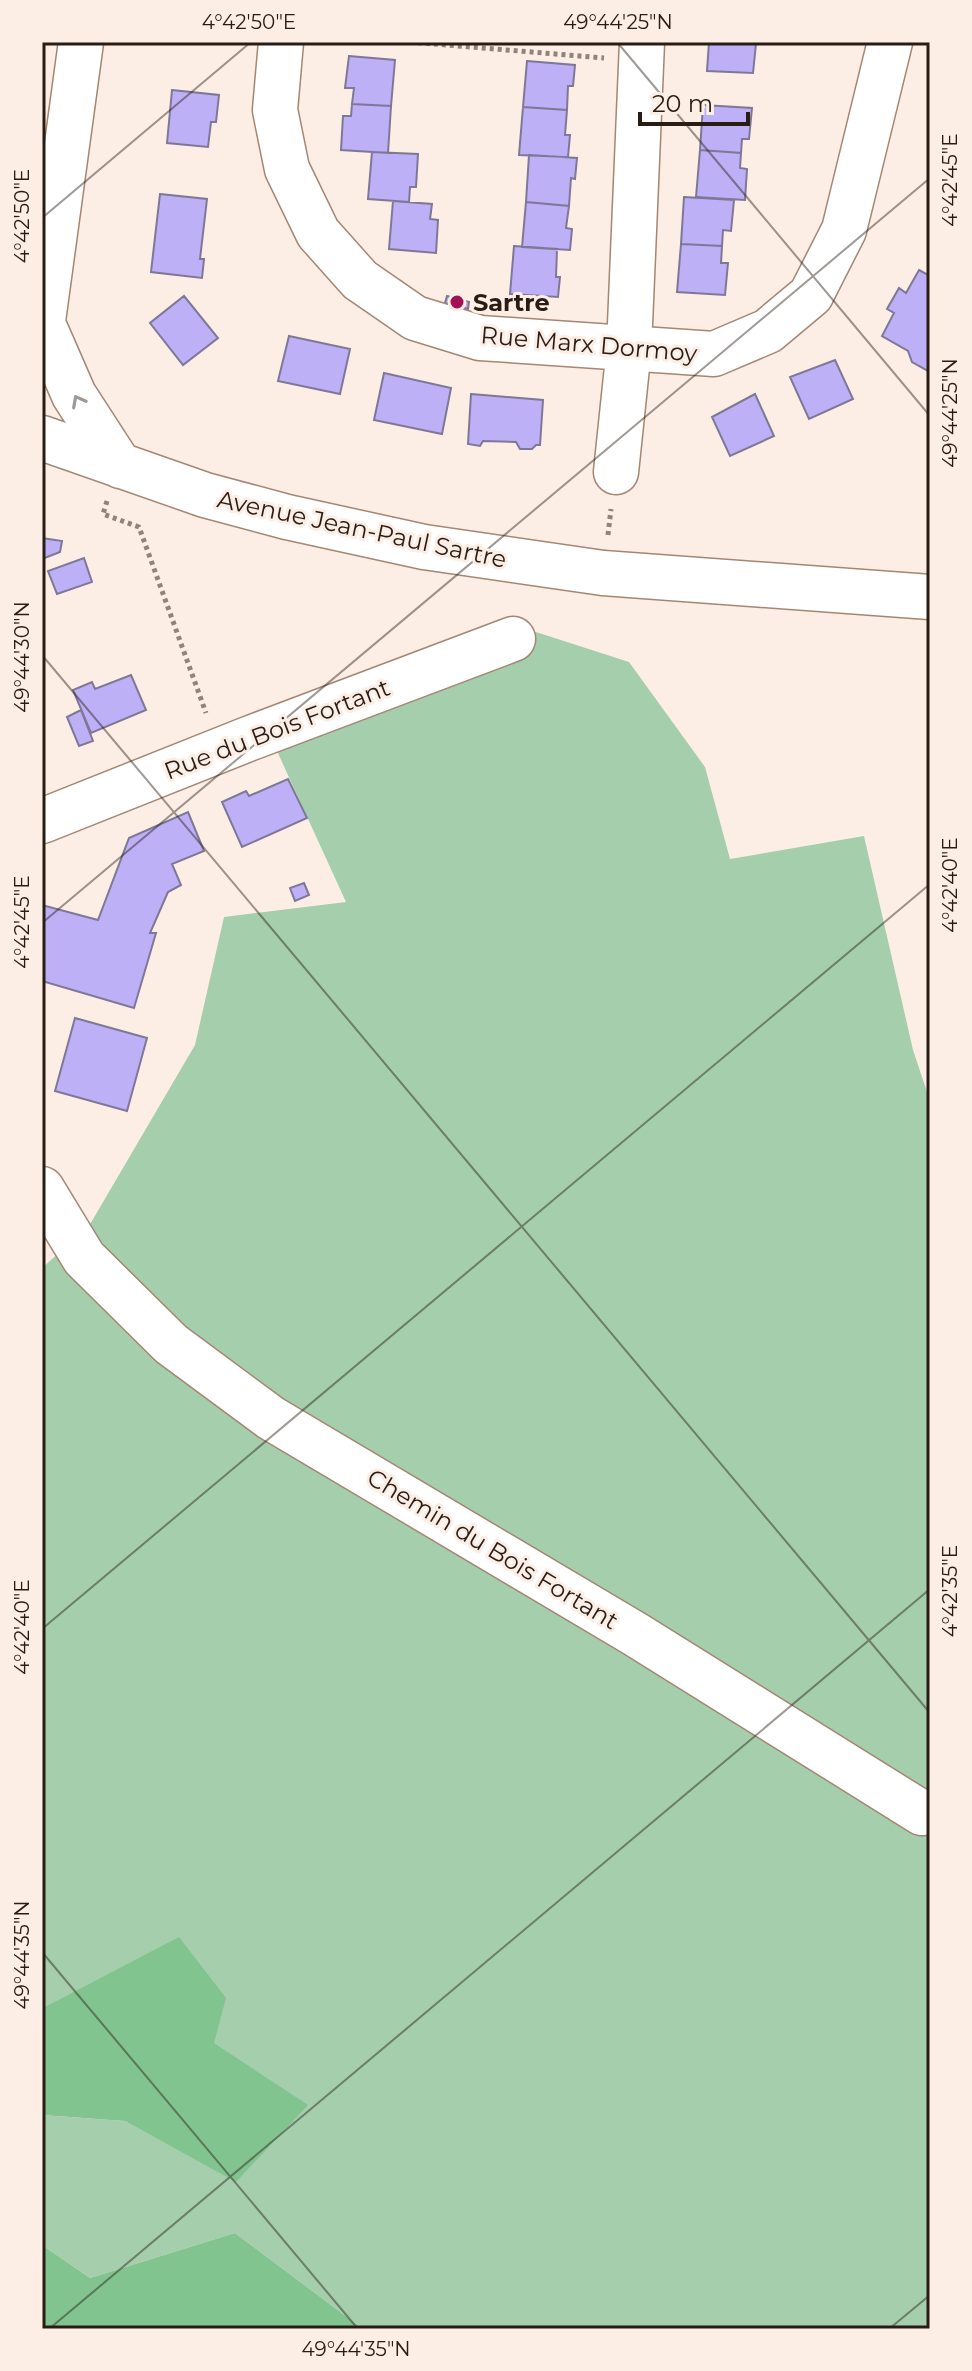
<svg xmlns="http://www.w3.org/2000/svg" width="972" height="2371" viewBox="0 0 972 2371" font-family="Montserrat,sans-serif">
<rect width="100%" height="100%" fill="#fceee5"/>
<path fill="#a5ceac" d="M536 632 629 662 705 767 730 859 864 836 913 1050 930 1101V2329H363L235 2233 90 2278 42 2245V2115L125 2121 236 2181 42 2004V1268L89 1226 195 1045 224 917 346 902 266 727 433 665Z"/>
<path fill="#81c490" d="M179 1937 226 1998 214 2043 308 2105 236 2182 125 2121 42 2115V2004L47 2006Z
M235 2233 363 2329H42V2245L90 2278Z"/>
<path fill="#beb0f7" stroke="#7e7897" stroke-width="2" d="M709 42 756 44 753 73 707 71Z
M349 56 395 60 391 106 352 104 354 88H345Z
M527 61 575 65 573 86H568L567 110 523 107Z
M172 90 219 95 216 122H211L208 147 167 143Z
M352 104 391 106 388 153 341 150 343 116H351Z
M703 105 752 108 749 139H742L741 153 700 150Z
M523 107 567 110 565 135H570L568 157 519 155Z
M700 150 741 153 740 168 747 169 745 200 696 197Z
M372 152 418 154 416 187H410L409 202 368 199Z
M529 155 577 158 575 179 571 178 569 206 526 202Z
M160 194 207 199 200 259H204L202 278 151 272Z
M684 197 734 200 731 231 723 230 722 246 681 244Z
M393 201 432 204 430 219 438 220 436 253 389 249Z
M526 202 569 206 566 228 572 229 570 250 522 247Z
M681 244 722 246 721 263H728L725 295 677 292Z
M514 246 557 249 556 277H560L558 297 510 294Z
M919 270 930 276V372L912 362 908 351 882 336 894 313 887 309 899 288 906 293Z
M184 296 218 338 183 365 150 323Z
M447 296 469 302 468 309 445 303Z
M289 336 350 349 340 394 278 381Z
M835 360 853 399 809 419 790 377Z
M384 373 451 388 442 434 374 420Z
M471 394 543 400 540 445H536L532 449H520L516 442 483 441 480 446 468 444Z
M755 394 774 436 730 456 712 417Z
M42 538 62 541 60 552 42 559Z
M84 558 92 582 57 594 48 571Z
M131 675 146 710 91 733 73 690 92 682 95 689Z
M81 710 93 741 79 746 67 717Z
M288 779 307 818 242 847 222 802 246 791 249 796Z
M188 812 204 851 172 864 181 885 168 892 150 933H156L134 1008 42 981V905L98 920 129 838Z
M304 883 309 895 295 901 290 888Z
M75 1018 147 1038 127 1111 55 1091Z"/>
<g fill="none" stroke-linecap="round" stroke-linejoin="round">
<defs>
<path id="minor" d="M281 42 275 110 287 169 318 233 360 280 415 318 480 338 714 354 768 331 811 295 844 230 890 42
M43 324 74 395 120 466
M42 328 81 42
M42 438 205 495 287 517 424 547 603 573 930 597
M616 472 629 348 642 42
M42 821 248 739 513 639
M42 1189 84 1258 171 1344 271 1418 635 1634 922 1813"/>
</defs>
<use href="#minor" stroke="#a58673" stroke-width="47"/>
<path stroke="#90837b" stroke-width="5" stroke-dasharray="4 4" stroke-linecap="butt" d="M410 42 604 58
M107 501 103 514 139 527 206 713
M608 535 611 509"/>
<use href="#minor" stroke="#fff" stroke-width="44"/>
</g>
<defs><path id="oneway-chevron" d="M-2-3.5L2.5 0L-2 3.5" fill="none" stroke-width="1.6" stroke-linecap="round" stroke-linejoin="round" transform="scale(2)"/></defs>
<use stroke="#9e9996" href="#oneway-chevron" transform="translate(78 401) rotate(-118)"/>
<path fill="none" stroke="#281c15" stroke-width="2" stroke-opacity="0.45" d="M617 42 930 416M42 218 251 42M42 655 930 1713M42 923 930 178M42 1629 930 884M42 1952 358 2329M49 2329 930 1589M889 2329 930 2295"/>
<circle fill="#a31155" stroke="#fceee5" stroke-width="3" cx="457" cy="302" r="8"/>
<g text-anchor="middle" dominant-baseline="central" stroke-width="6" stroke-linejoin="round" paint-order="stroke">
<g font-size="24" font-weight="bold" fill="#281c15" stroke="#fceee5" text-anchor="start">
<text x="473" y="302">Sartre</text>
</g>
<g font-size="24" fill="#281c15" stroke="#fceee5">
<text transform="translate(589 344) rotate(5)">Rue Marx Dormoy</text>
<text transform="translate(362 529) rotate(12)">Avenue Jean-Paul Sartre</text>
<text transform="translate(277 729) rotate(-21)">Rue du Bois Fortant</text>
<text transform="translate(493 1549) rotate(31)">Chemin du Bois Fortant</text>
</g>
</g>
<rect width="972" height="2371" fill="none" stroke="#fceee5" stroke-width="88"/>
<path d="M640 112v12h108v-12" fill="none" stroke="#281c15" stroke-width="4"/>
<text x="652" y="112" font-size="24" fill="#281c15" stroke="#fceee5" stroke-width="6" paint-order="stroke">20 m</text>
<rect x="44" y="44" width="884" height="2283" fill="none" stroke="#281c15" stroke-width="3"/>
<g font-size="20" text-anchor="middle" fill="#281c15">
<text x="249" y="29">4°42'50"E</text>
<text x="618" y="29">49°44'25"N</text>
<text transform="translate(950 180) rotate(-90)" y="7">4°42'45"E</text>
<text transform="translate(22 216) rotate(-90)" y="7">4°42'50"E</text>
<text transform="translate(950 413) rotate(-90)" y="7">49°44'25"N</text>
<text transform="translate(22 657) rotate(-90)" y="7">49°44'30"N</text>
<text transform="translate(950 885) rotate(-90)" y="7">4°42'40"E</text>
<text transform="translate(22 922) rotate(-90)" y="7">4°42'45"E</text>
<text transform="translate(950 1591) rotate(-90)" y="7">4°42'35"E</text>
<text transform="translate(22 1627) rotate(-90)" y="7">4°42'40"E</text>
<text transform="translate(22 1955) rotate(-90)" y="7">49°44'35"N</text>
<text x="356" y="2356">49°44'35"N</text>
</g>
</svg>
